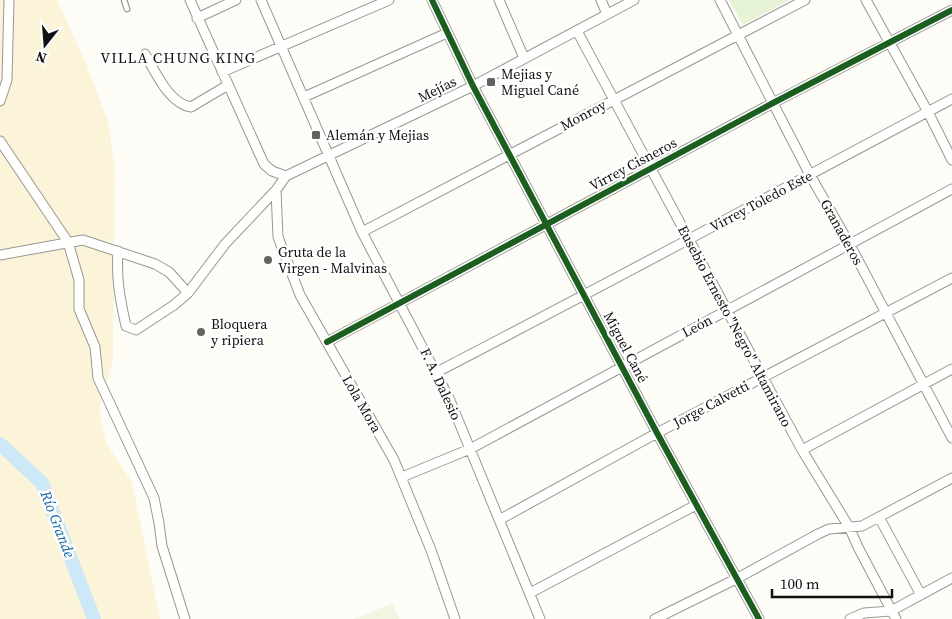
<svg xmlns="http://www.w3.org/2000/svg" width="952" height="619" viewBox="0 0 952 619" font-family="'Source Serif 4',serif">
<rect width="100%" height="100%" fill="#fdfcf7"/>
<path fill="#e7f3d7" d="M729 0H790L743 25Z"/>
<path fill="#fcf4d9" d="M0 0H57L85 61 108 121 115 172 113 359 99 410 106 443 132 482 160 619H0Z"/>
<path fill="#f0f6e1" d="M393 603 399 619H354Z"/>
<g fill="none" stroke-linecap="round" stroke-linejoin="round">
<path stroke="#cde8f7" stroke-width="14" d="M0 444 42 483 94 619"/>
<defs>
<path id="lane" d="M124 0 127 9"/>
<path id="street" d="M190 0 264 164 272 171 286 176
M261 0 362 232 449 398 540 619
M432 0 473 86 657 433 759 619
M499 0 524 58
M601 0 607 14
M720 0 810 175 850 245 952 438
M866 0 928 112 952 160
M197 18 236 0
M577 31 802 450 849 527 859 549 896 619
M145 54C155 71 169 104 191 107L228 85
M222 72 389 0
M304 97 447 33
M0 101 7 80 9 0
M0 141 68 242 79 280V309L95 347 98 378 154 498 159 523 162 546 185 619
M276 190 278 237 300 295 394 460 431 550 455 619
M362 232 805 0
M118 251C116 279 120 299 126 326L136 330 174 305 188 293 225 244 276 190 286 176 473 86 634 0
M0 255 83 240 155 264 169 272 188 293
M327 342 773 103 952 10
M437 372C609 283 780 190 952 99
M802 450 952 369
M402 477 470 449 952 189
M879 517 921 595
M499 520 657 433 952 278
M530 593 696 505
M655 619 736 579 818 534 829 529 862 526 952 478
M850 619 864 613 891 611 952 578"/>
</defs>
<use href="#lane" stroke="#979795" stroke-width="7"/>
<use href="#street" stroke="#979795" stroke-width="11"/>
<use href="#lane" stroke="#fffffe" stroke-width="4.5"/>
<use href="#street" stroke="#fffffe" stroke-width="9"/>
<defs>
<path id="cycleway" d="M432 0 473 86 657 433 759 619
M327 342 773 103 952 10"/>
</defs>
<use href="#cycleway" stroke="#fff" stroke-width="9"/>
<use href="#cycleway" stroke="#1b5e20" stroke-width="6"/>
</g>
<g fill="#646362" stroke="#fff" stroke-width="2">
<rect x="486" y="77" width="10" height="10" rx="2.5"/>
<rect x="311" y="130" width="10" height="10" rx="2.5"/>
<circle cx="268" cy="260" r="5"/>
<circle cx="201" cy="332" r="5"/>
</g>
<g text-anchor="middle" dominant-baseline="central" stroke-width="5" stroke-linejoin="round" paint-order="stroke">
<g font-size="14" fill="#111" stroke="#fff" text-anchor="start">
<text x="501" y="74">Mejias y<tspan x="501" dy="16">Miguel Cané</tspan></text>
<text x="326" y="135">Alemán y Mejias</text>
<text x="278" y="252">Gruta de la<tspan x="278" dy="16">Virgen - Malvinas</tspan></text>
<text x="211" y="324">Bloquera<tspan x="211" dy="16">y ripiera</tspan></text>
</g>
<g font-size="14" fill="#111" stroke="#fff">
<text transform="translate(437 89) rotate(-26)">Mejías</text>
<text transform="translate(583 115) rotate(-28)">Monroy</text>
<text transform="translate(633 164) rotate(-28)">Virrey Cisneros</text>
<text transform="translate(761 201) rotate(-28)">Virrey Toledo Este</text>
<text transform="translate(842 232) rotate(61)">Granaderos</text>
<text transform="translate(697 326) rotate(-28)">León</text>
<text transform="translate(735 326) rotate(62)">Eusebio Ernesto "Negro" Altamirano</text>
<text transform="translate(626 347) rotate(62)">Miguel Cané</text>
<text transform="translate(441 384) rotate(65)">F. A. Dalesio</text>
<text transform="translate(362 404) rotate(60)">Lola Mora</text>
<text transform="translate(711 404) rotate(-28)">Jorge Calvetti</text>
</g>
<g font-size="15" letter-spacing="1" fill="#111" stroke="#fff">
<text x="178" y="57">VILLA CHUNG KING</text>
</g>
<g font-size="15" font-style="italic" fill="#1768a6" stroke="#fff">
<text transform="translate(58 524) rotate(69)">Río Grande</text>
</g>
</g>
<g transform="translate(45 45) rotate(197)" stroke="#ffffff" stroke-width="4" paint-order="stroke">
<path d="M0-4L9 19L0 12L-9 19Z" fill="#111111"/>
<text y="-8" font-size="14" font-weight="bold" text-anchor="middle" fill="#111111">N</text>
</g>
<path d="M772 589v8h120v-8" fill="none" stroke="#111111" stroke-width="2.5"/>
<text x="780" y="589" font-size="15" fill="#111111" stroke="#ffffff" stroke-width="4" paint-order="stroke">100 m</text>
</svg>
